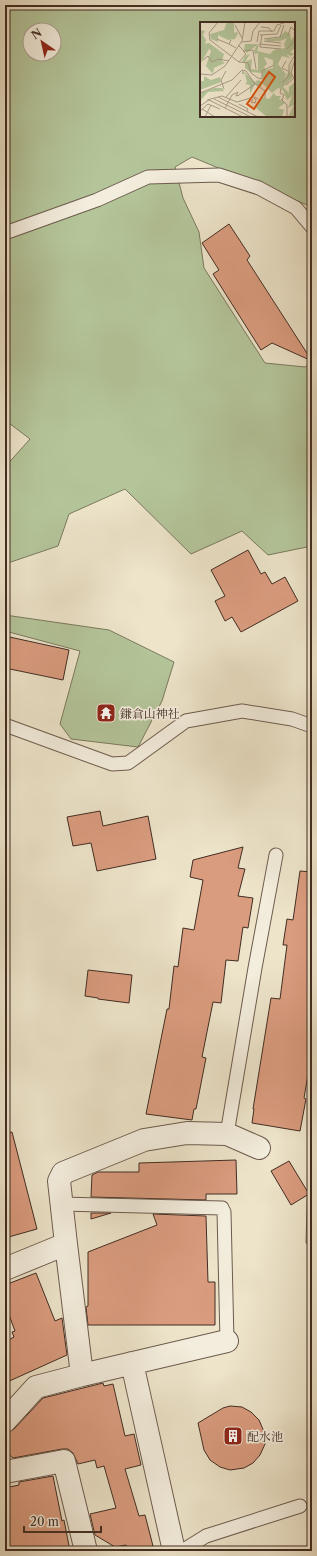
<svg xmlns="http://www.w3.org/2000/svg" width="317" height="1556" viewBox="0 0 317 1556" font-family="'Libre Caslon Text','Noto Serif JP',serif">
<rect width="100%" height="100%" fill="#ede4ca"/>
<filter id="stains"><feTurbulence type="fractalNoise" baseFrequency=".005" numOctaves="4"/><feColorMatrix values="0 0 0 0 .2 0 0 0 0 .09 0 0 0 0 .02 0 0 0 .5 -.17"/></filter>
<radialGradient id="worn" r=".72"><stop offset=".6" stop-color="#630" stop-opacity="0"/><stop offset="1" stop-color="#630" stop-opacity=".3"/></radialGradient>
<path fill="#b4c59a" stroke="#7b795e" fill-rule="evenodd" d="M5 5H312V207L192 157 175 167 183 198 199 232 204 268 265 363 305 367 312 363V546L268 555 242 531 191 554 125 489 69 514 58 546 5 564V467L30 439 5 420ZM201 23H294V116H201ZM30 30H54V54H30Z
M5 615 109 630 174 662 162 701 138 747 71 739 60 724 80 651 5 631Z
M312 1123V1249L306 1243 309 1135Z"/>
<path fill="#da9c7f" stroke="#422d23" d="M229 224 250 256 247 260 312 361 272 343 261 350 213 274 219 270 202 243Z
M248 550 261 574 265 572 272 584 285 577 298 601 241 632 232 617 225 621 215 601 225 596 211 570Z
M5 636 69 650 63 680 5 668Z
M100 811 103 826 148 816 156 859 97 871 91 843 73 846 67 817Z
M243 847 238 868 245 869 238 896 253 898 248 928 243 927 238 961 226 960 221 1003 213 1002 202 1057 206 1058 196 1109H194L192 1120 146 1114 167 1009H169L174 966 178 967 183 928 194 930 203 880 190 877 193 860Z
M300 871 312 872V1025L308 1047 312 1048V1051L304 1098 306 1099 300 1131 252 1123 254 1109H253L271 998 280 999 287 945H283L287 919 293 920Z
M88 970 132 975 129 1003 98 999V998L85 996Z
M12 1132 37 1229 5 1238V1133Z
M236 1160 237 1194H206V1200L91 1197 92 1175 98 1172H139V1163Z
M289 1161 309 1194 291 1205 271 1171Z
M91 1213H111L91 1219Z
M153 1214 206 1216 208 1282H215V1325H88L86 1307 88 1306V1252L157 1225Z
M36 1273 55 1321 62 1318 67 1355 5 1383V1342L14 1337 12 1332 15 1331 5 1304V1285Z
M103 1383 104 1386 113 1384 125 1436 134 1434 141 1465 125 1469 139 1516 145 1515 153 1546 133 1551H128L126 1545 115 1547 95 1535 90 1514 116 1508 104 1466 97 1468 95 1460 78 1464 73 1453 68 1449H62L13 1458 5 1451V1434L14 1429 43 1398Z
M230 1406 242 1407 251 1412 259 1420 265 1434V1444L260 1455 253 1463 244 1468 230 1470 220 1467 210 1460 204 1450 198 1423 223 1408Z
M53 1476 62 1521 64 1520 70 1551H5V1488L19 1485V1482Z"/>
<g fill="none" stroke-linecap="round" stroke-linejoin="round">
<defs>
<path id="lane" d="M5 233 97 200 148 177 219 175 259 188 296 208 312 227
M5 725 112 764 128 763 186 721 242 711 292 719 312 726
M227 1134 255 968 276 855
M61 1204 222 1208 224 1212 227 1341
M182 1551 206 1536 300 1506"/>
<path id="street" d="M66 1244 82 1375 227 1341
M5 1269 66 1244 59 1181 63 1173 144 1140 187 1133 227 1134 259 1148
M132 1363 174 1551
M5 1421 36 1387 82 1375
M5 1472 64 1461 86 1551"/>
</defs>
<use href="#lane" stroke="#6d5b4d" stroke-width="15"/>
<use href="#street" stroke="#6d5b4d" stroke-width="24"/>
<use href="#lane" stroke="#f3eddd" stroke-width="13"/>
<use href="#street" stroke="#f3eddd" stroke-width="22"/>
</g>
<defs>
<symbol id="temple-square" viewBox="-11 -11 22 22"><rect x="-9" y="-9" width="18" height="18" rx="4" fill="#8f2418" stroke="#f3eddd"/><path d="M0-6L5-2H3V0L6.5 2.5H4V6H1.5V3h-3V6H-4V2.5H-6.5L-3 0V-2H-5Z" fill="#fff"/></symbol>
<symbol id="building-square" viewBox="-11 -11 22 22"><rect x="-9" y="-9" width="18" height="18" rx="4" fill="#8f2418" stroke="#f3eddd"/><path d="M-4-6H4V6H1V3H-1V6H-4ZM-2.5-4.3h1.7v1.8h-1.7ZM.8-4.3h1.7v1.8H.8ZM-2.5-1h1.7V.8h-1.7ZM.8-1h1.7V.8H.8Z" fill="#fff"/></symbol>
</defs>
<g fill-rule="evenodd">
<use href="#temple-square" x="95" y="702" width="22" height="22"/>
<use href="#building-square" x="222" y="1425" width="22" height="22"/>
</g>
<g text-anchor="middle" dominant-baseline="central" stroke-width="3.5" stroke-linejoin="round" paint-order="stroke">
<g font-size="12" fill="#422d23" stroke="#f3eddd" text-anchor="start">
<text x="120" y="713">鎌倉山神社</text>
<text x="247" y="1436">配水池</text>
</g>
</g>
<g transform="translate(200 22)">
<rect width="95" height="95" fill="#ede4ca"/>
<path d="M27 0H34V11L37 10 38 11 35 17 28 18 18 13V20L11 17 10 12 24 8ZM0 8 5 9 3 13 6 18 5 22 9 21 24 32 22 39 25 41 14 46 13 52 6 44 11 29 9 27 2 39H4L0 40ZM85 9 90 12 91 18 95 13V26L90 30 94 32 91 34 86 32 90 36 82 34 78 42 86 52 84 59 93 39 90 49 93 55 83 65 89 71V65L95 60V95H88L94 83 88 86 92 74 87 78 83 68 78 66 72 71 63 62 60 63 63 66 55 62 50 72V63L45 62 47 60 45 52H42V48L55 60 58 58 63 60 62 51 50 50 45 46V41L42 40 45 34 50 32 45 40 52 37 51 47 58 48V31L55 32 54 29 57 23 47 31 44 28 45 22H56L59 23 57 29 70 32 74 28 85 26 84 22 87 16 80 19H67V17L79 16ZM64 35 73 38V46L66 48 64 45 67 42ZM4 54 11 58 20 55 21 60 0 68V59H4ZM14 66H22L24 69 8 70 0 79V71ZM74 71 76 74H81L79 77 85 81 78 86 84 88 82 95 66 94 56 86 62 75 69 77Z" fill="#b4c59a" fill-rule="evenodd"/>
<path fill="none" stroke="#a99b87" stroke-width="1" d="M18 0 9 11 10 18 39 40 48 41 51 51 58 56 62 57V49L74 43M35 3 42 16M61 5 69 6 72 10M60 13 77 12 81 3M62 13 60 25 81 27M88 13 91 5 95 9M17 17 29 22M64 17 80 15 84 3M31 18 29 22 36 26M64 19 81 21M42 20 51 19 53 9 60 0M57 20 59 9H74L77 3 87 0M59 22 81 24M38 23 44 29 53 28 56 47M87 27 95 18M3 38 8 34 12 40 18 37 29 39M86 39 82 46 88 49M39 40 46 32 43 29M0 52 12 53 25 44 42 19 45 0M82 61 89 53V43L95 33M55 62 65 69V76M86 63 94 56 91 51 95 37M24 67 21 58 26 49M81 67 80 71 84 73 82 78M0 71 32 58 42 48 46 49 55 62 39 73 36 74 38 70 32 73 25 86M18 75 58 95M26 75 41 58M14 77 51 95M53 77 51 80 55 81 56 78 54 76M81 77 87 83V95M7 78 22 74 37 80 54 75 58 77M39 82 48 87 47 89M0 84 9 78 43 95M2 87 15 95M0 89 8 82 20 87M5 95 11 83"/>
<path fill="#d7550e" fill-opacity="0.15" stroke="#d7550e" stroke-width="2" d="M69 50 75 55 54 87 47 82Z"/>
<rect width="95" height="95" fill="none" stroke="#422d23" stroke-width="2"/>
</g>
<rect width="317" height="1556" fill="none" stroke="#ede4ca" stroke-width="20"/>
<rect x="6" y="6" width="305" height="1544" fill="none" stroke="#422d23" stroke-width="2"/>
<rect x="10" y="10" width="297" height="1536" fill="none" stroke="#422d23"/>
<g transform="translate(42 42) rotate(326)"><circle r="19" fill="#f3eddd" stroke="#aca093"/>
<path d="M0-3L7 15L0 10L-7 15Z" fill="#8f2418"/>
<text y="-6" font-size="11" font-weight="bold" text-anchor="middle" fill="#422d23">N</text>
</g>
<path d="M24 1526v6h77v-6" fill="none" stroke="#422d23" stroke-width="2"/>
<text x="30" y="1526" font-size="12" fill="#422d23" stroke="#f3eddd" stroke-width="3" paint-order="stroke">20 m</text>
<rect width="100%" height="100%" filter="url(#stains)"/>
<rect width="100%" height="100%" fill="url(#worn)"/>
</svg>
